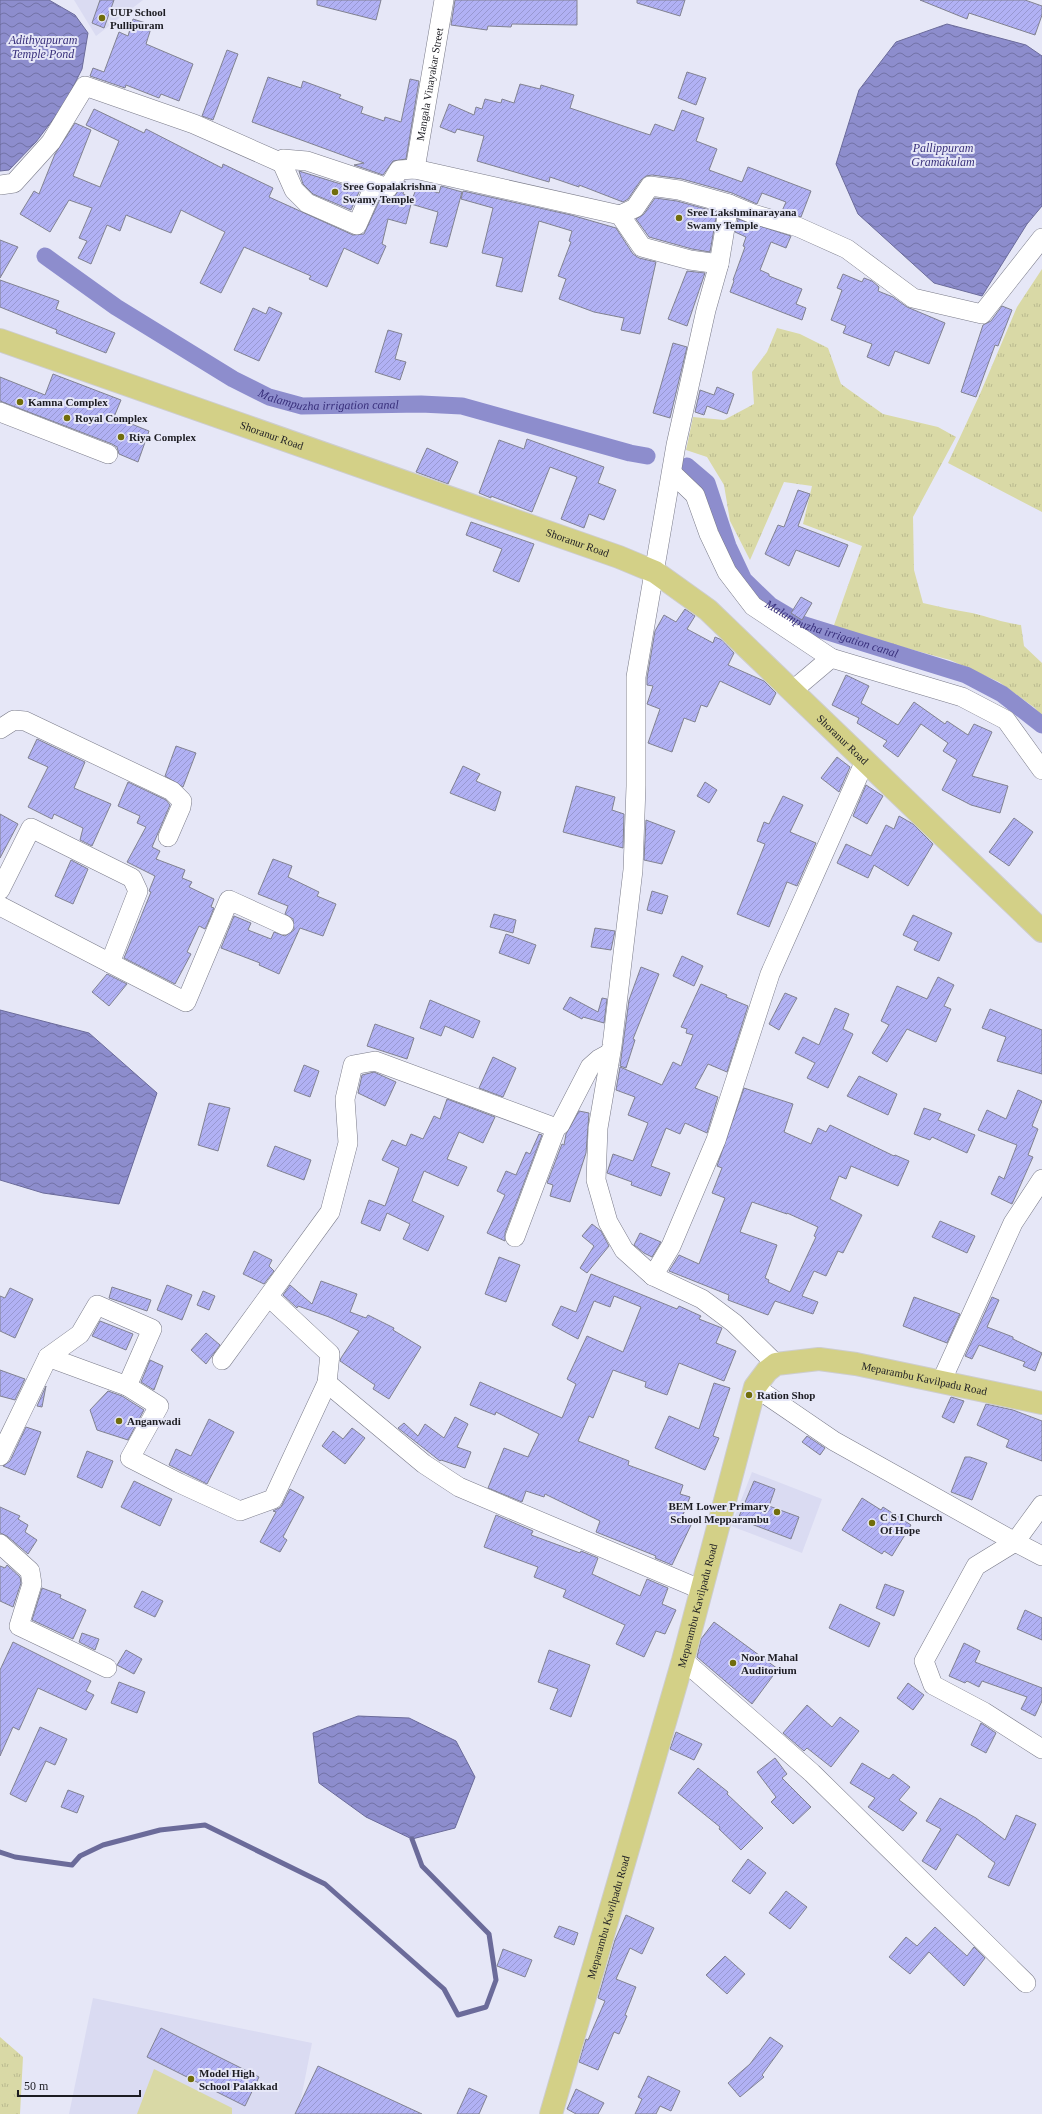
<svg xmlns="http://www.w3.org/2000/svg" width="1042" height="2114" viewBox="0 0 1042 2114" font-family="Georgia,serif">
<defs>
<pattern id="grass-tufts" width="24" height="20" patternUnits="userSpaceOnUse"><rect width="24" height="20" fill="#d9d9a6"/><path d="M3 7l-1-3M5 7V3M7 7l1-3M15 17l-1-3M17 17v-4M19 17l1-3" fill="none" stroke="#baba8f"/></pattern>
<pattern id="water-waves" width="16" height="10" patternUnits="userSpaceOnUse"><rect width="16" height="10" fill="#8d8dcd"/><path d="M0 5q4-4 8 0t8 0" fill="none" stroke="#7272a6"/></pattern>
<pattern id="building-hatch" width="6" height="6" patternUnits="userSpaceOnUse"><rect width="6" height="6" fill="#b1b1f4"/><path d="M-1 1l2-2M0 6l6-6M5 7l2-2" fill="none" stroke="#9898d1"/></pattern>
</defs>
<rect width="100%" height="100%" fill="#e6e7f7"/>
<path fill="#dadbf2" d="M74 0H143L96 36Z
M752 1472 822 1499 802 1553 731 1526Z
M93 1998 312 2043 298 2114H69Z"/>
<path fill="url(#grass-tufts)" d="M1042 269V512L948 463 980 394 1017 307Z
M777 328 800 334 828 348 841 384 883 414 938 427 956 437 913 517 914 570 923 603C939 607 955 610 972 613 989 617 1004 623 1021 625L1024 646 1042 663V718L1035 708 999 682 950 660 833 628 862 546 803 524 812 486 784 482 750 560 730 521 724 485 707 457 686 450 693 417 724 420 754 404 752 372 767 352Z
M0 2037 23 2057 20 2114H0Z"/>
<path fill="#d9d9a6" d="M154 2069 232 2108V2114H137Z"/>
<path fill="url(#water-waves)" stroke="#6b6b9a" d="M0 0H49L75 15 88 33 82 69 64 105 36 142 9 170 0 171Z
M947 24 1026 45 1042 56V206L1027 224 982 296 934 283 858 214 836 164 859 90 896 42Z
M0 1010 89 1033 157 1093 119 1204 43 1193 0 1180Z
M358 1716 409 1718 456 1741 475 1777 455 1828 412 1839 366 1817 319 1783 313 1733Z"/>
<g fill="none" stroke-linecap="round" stroke-linejoin="round">
<path stroke="#6b6b9a" stroke-width="5" d="M0 1852 15 1857 72 1865 80 1856 103 1845 160 1830 205 1825 325 1884 444 1989 458 2015 486 2007 496 1980 489 1934 422 1866 412 1839"/>
<g stroke="#8d8dcd" stroke-width="17">
<path id="s1" d="M45 256 116 307 233 379 269 397 302 406 421 404 462 406 630 453 647 456"/>
<path id="s2" d="M687 466 707 483 728 546 744 580 770 605 802 624 966 675 1002 694 1042 725"/>
</g>
</g>
<path fill="url(#building-hatch)" stroke="#818291" fill-rule="evenodd" d="M100 0H114L104 28 92 23Z
M317 0H381L376 20 317 5Z
M455 0H577V25L512 24 511 27 488 26 487 30 451 25Z
M637 0H685L680 16 637 3Z
M920 0H1025L1042 6V15L1035 35 969 13 967 19Z
M133 19 152 25 146 44 193 64 179 101 161 94 159 98 126 85 125 88 90 76 93 68 104 72 119 32 128 36Z
M227 50 238 54 213 120 202 116Z
M687 72 706 78 696 105 678 98Z
M268 77 301 88 303 81 341 95 339 98 363 107 361 113 384 121 385 117 401 122 410 79 419 81 406 159 393 161 383 175 354 165 364 163 252 122Z
M520 84 540 89 541 85 574 95 570 108 650 135 655 124 674 131 682 110 704 118 696 141 717 149 709 170 742 182 748 167 811 191 801 217 782 211 786 202 762 193 757 204 732 193 682 179 652 175 646 176 641 180 628 199 623 202 579 185V187L550 177 549 182 477 161 484 136 457 129 455 133 440 127 449 104 474 115 476 107 482 109 485 99 501 103 502 99 514 103Z
M94 109 144 133 146 129 222 168 223 164 273 188 269 197 353 235 364 234 381 197 389 199 394 197 405 181 403 194 413 197 417 187 439 193 441 186 462 192 447 247 430 243 438 212 411 204 406 224 388 219 382 244 386 246 378 264 344 248 327 287 309 279 311 276 244 247 221 293 200 283 225 232 181 210 171 233 126 215 120 231 107 225 91 264 78 258 87 241 79 238 92 208 69 200 50 232 20 214 34 191 39 194 55 154 75 123 91 130 73 176 100 187 119 141 86 125Z
M299 171 360 190 351 210 313 194 303 184Z
M463 191 571 215 616 228 633 254 639 258 656 262 640 334 621 330 624 318 594 312 559 299 566 279 558 276 571 242 569 241 572 231 539 221 522 292 496 286 503 258 482 253 493 208 461 199Z
M655 198 677 201 717 212 710 252 692 249 649 237 636 219 644 214Z
M738 219 791 236 786 248 771 242 760 270 769 274V276L802 289 796 304 806 308 802 320 730 292 734 281 733 280 745 247 743 246 746 237 735 232Z
M0 240 18 247 0 278Z
M687 271 705 273 687 326 668 319Z
M843 274 862 282 864 278 872 281 879 287 878 291 893 297 907 307 945 323 929 364 895 351 889 366 867 357 872 344 843 333 846 326 831 320 842 290 837 288Z
M0 280 59 301 56 309 115 333 106 353 56 333 57 330 0 307Z
M1002 306 1012 310 998 346 995 345 976 397 961 392 983 325 991 321Z
M269 307 282 313 259 361 234 350 253 308 266 314Z
M388 330 402 334 395 359 406 362 400 380 375 372Z
M673 343 687 347 670 418 653 413Z
M53 374 121 400 114 417 149 431 138 462 119 454 117 447 112 444 0 401V377L45 395Z
M717 387 734 394 727 414 707 406 704 415 695 412 700 390 714 395Z
M527 439 604 467 598 483 616 490 604 520 589 514 584 528 561 519 577 477 550 467 532 512 491 496V498L479 493 499 440 524 449Z
M427 448 458 462 448 484 416 472Z
M798 490 810 494 798 526 848 545 839 567 796 550 789 566 765 554 778 525 784 527Z
M471 522 534 544 519 582 493 571 502 549 466 535Z
M801 597 812 603 802 620 791 613Z
M685 609 695 616 687 629 713 643 715 637 722 640 734 653 728 665 764 681 776 693 770 705 720 681 707 707 701 705 695 722 684 718 672 752 648 743 660 709 647 704 653 686 647 685V678L655 631 664 615 676 622Z
M846 675 869 686 861 703 898 725 914 702 945 724 947 721 968 735 974 724 992 732 972 776 1008 786 1000 813 971 805 942 790 957 760 943 751 948 743 921 724 898 757 883 746 887 741 857 723 859 718 832 705Z
M37 739 85 762 74 788 111 804 92 846 80 840 83 828 54 814 52 819 28 807 48 767 28 758Z
M176 746 196 753 183 787 165 776Z
M837 757 850 767 839 792 821 778Z
M463 766 480 774 476 781 501 792 495 811 450 793Z
M128 782 166 800 170 805 152 847 160 851 156 859 185 870 182 878 192 882 189 887 214 899 211 907 214 908 207 925 205 929 199 926 187 952 191 954 175 984 124 958 151 892 149 891 155 876 127 862 146 827 137 823 140 816 118 806Z
M705 782 717 790 709 803 697 796Z
M866 785 883 796 867 824 853 816Z
M576 786 615 797 612 810 624 814 623 848 563 832Z
M783 796 803 805 790 832 816 843 797 886 787 882 769 927 737 914 765 844 757 841 764 822 769 824Z
M0 814 18 824 0 858Z
M899 816 913 824 933 844 908 886 874 865 868 878 837 863 846 844 871 856 886 825 894 829Z
M1014 818 1033 832 1009 866 989 852Z
M646 820 675 831 662 864 644 860Z
M273 859 292 866 288 877 319 892 317 896 336 904 323 936 300 928 279 974 259 965 260 963 221 948 234 916 251 923 248 930 271 939 274 932 285 936 294 930 293 919 285 914 288 906 258 894Z
M71 860 88 869 73 904 55 896Z
M652 891 668 896 662 914 647 910Z
M494 914 516 920 513 933 490 927Z
M913 915 952 933 939 961 914 950 918 942 903 935Z
M595 928 615 931 611 950 591 947Z
M506 934 536 945 529 964 499 953Z
M682 956 703 966 694 986 673 976Z
M641 967 659 974 633 1039 635 1040 626 1068 620 1066 629 1000Z
M107 974 127 984 109 1006 92 992Z
M938 977 954 985 944 1006 951 1009 936 1042 907 1029 887 1062 872 1053 889 1025 881 1021 897 986 927 999Z
M701 984 727 995 726 997 748 1006 727 1072 708 1064 695 1088 718 1097 707 1133 685 1123 680 1134 666 1128 651 1166 670 1173 661 1196 631 1185 632 1182 607 1173 613 1154 633 1161 648 1123 628 1115 635 1097 616 1090 620 1067 662 1085 673 1062 681 1066 693 1035 686 1033 687 1029 681 1027Z
M785 993 797 998 779 1030 769 1024Z
M570 997 598 1012 602 998 607 999 604 1023 583 1017 582 1019 563 1009Z
M430 1000 480 1021 473 1038 445 1026 441 1036 420 1028Z
M835 1008 849 1014 843 1029 853 1034 828 1088 807 1078 815 1063 795 1053 803 1037 819 1045Z
M990 1009 1042 1030V1074L997 1061 1006 1037 982 1028Z
M375 1024 414 1038 407 1059 367 1046Z
M493 1057 516 1068 503 1097 479 1088Z
M304 1065 319 1071 310 1097 294 1091Z
M374 1072 396 1082 385 1106 358 1093 362 1075Z
M859 1076 897 1094 888 1115 847 1096Z
M744 1088 793 1104 784 1132 811 1144 818 1128 826 1132 830 1125 894 1156 895 1155 909 1161 898 1186 851 1166 846 1179 839 1176 830 1199 862 1215 843 1253 838 1251 826 1276 814 1271 802 1296 818 1302 813 1314 775 1301 768 1315 728 1300 729 1295 669 1271 679 1255 699 1264 725 1198 712 1193 722 1168 717 1166ZM752 1202 787 1214V1213L818 1227 814 1236 816 1237 790 1292 768 1282 769 1280 765 1278 777 1245 740 1232Z
M1018 1090 1042 1101 1032 1126 1038 1129 1028 1155 1033 1157 1012 1204 991 1194 999 1176 1004 1179 1017 1145 978 1130 987 1110 1006 1119Z
M447 1099 495 1117 483 1143 459 1132 447 1159 467 1167 458 1186 424 1171 412 1201 444 1216 428 1251 403 1239 410 1224 387 1213 380 1231 361 1223 369 1200 385 1206 399 1168 382 1160 392 1140 406 1146 411 1134 423 1139 434 1116 440 1119Z
M209 1103 230 1108 218 1151 198 1145Z
M924 1108 941 1114 938 1120 975 1135 967 1153 932 1137 930 1140 914 1134Z
M579 1111 589 1113 586 1153 570 1202 550 1196 553 1185 547 1183 562 1144 564 1145 566 1134Z
M539 1134 542 1135 505 1233V1241L487 1233 505 1195 497 1191 506 1171 516 1175 526 1152 530 1154Z
M275 1146 311 1160 304 1180 267 1166Z
M940 1221 975 1236 967 1253 932 1237Z
M592 1224 601 1231 609 1246 587 1273 580 1268 594 1246 582 1236Z
M640 1233 661 1242 652 1257 644 1253 634 1245Z
M254 1251 272 1260 269 1266 274 1271 264 1284 243 1274Z
M499 1257 520 1265 506 1302 485 1294Z
M591 1274 677 1309 679 1306 701 1316 699 1319 722 1328 716 1343 736 1351 724 1381 679 1363 667 1395 645 1387 646 1382 613 1370 593 1418 589 1416 578 1441 629 1461 628 1465 683 1485 680 1494 690 1497 681 1520 691 1525 672 1565 655 1558 656 1556 596 1532 600 1521 545 1494 544 1497 526 1491 522 1502 488 1488 504 1448 528 1457 539 1434 496 1412 495 1415 470 1405 480 1382 562 1418 576 1384 567 1379 587 1336 623 1352 641 1307 614 1296 610 1307 594 1301 578 1339 552 1325 561 1306 576 1312Z
M321 1281 357 1294 350 1312 366 1318 368 1315 394 1328 393 1330 421 1347 389 1399 373 1389 375 1385 340 1361 341 1358 359 1331 329 1317 298 1306 297 1308 283 1295 290 1285 312 1304Z
M167 1285 192 1295 182 1320 157 1310Z
M112 1287 151 1300 147 1311 109 1298Z
M10 1288 33 1299 15 1338 0 1331V1296L5 1298Z
M203 1291 215 1296 209 1310 197 1305Z
M914 1297 960 1314 947 1343 903 1326Z
M992 1297 999 1300 987 1327 1013 1337V1339L1042 1353 1035 1371 1023 1366 1025 1362 979 1345 972 1359 965 1356Z
M100 1321 133 1334 126 1350 92 1336Z
M206 1333 220 1345 206 1364 191 1350Z
M150 1360 163 1366 154 1390 141 1382Z
M0 1370 25 1379 15 1400 0 1396Z
M714 1383 730 1388 713 1436 719 1438 705 1470 655 1448 669 1416 699 1429Z
M46 1386 42 1407 37 1406Z
M108 1391 122 1396 144 1410 128 1440 97 1430 90 1410Z
M951 1397 964 1401 954 1423 942 1417Z
M986 1404 1013 1410 1042 1421V1461L1006 1447 1009 1440 977 1425Z
M455 1417 468 1424 457 1447 471 1452 465 1468 441 1460 440 1461 398 1428 404 1423 418 1436 425 1424 444 1438Z
M209 1419 234 1432 207 1484 169 1465 176 1449 191 1456Z
M26 1427 41 1432 25 1475 3 1466 10 1461Z
M352 1428 365 1438 345 1464 322 1446 333 1431 343 1439Z
M807 1436 825 1448 820 1455 802 1442Z
M87 1451 113 1461 102 1488 77 1477Z
M965 1457H970L987 1463 972 1500 951 1492Z
M134 1481 172 1499 160 1526 121 1507Z
M754 1481 775 1489 769 1506 799 1517 791 1539 738 1519Z
M290 1489 304 1497 283 1537 287 1540 280 1552 260 1542 276 1512 273 1511 281 1507Z
M862 1498 881 1510 883 1507 911 1525 892 1556 884 1551 882 1554 842 1530Z
M0 1507 20 1516 18 1519 28 1525 25 1532 37 1540 28 1554 7 1536 0 1533Z
M496 1515 533 1531 531 1535 580 1553 581 1551 598 1558 592 1574 640 1596 647 1579 668 1588 662 1604 676 1610 665 1634 656 1631 644 1657 616 1644 625 1625 563 1597 566 1590 534 1577 538 1567 484 1547Z
M7 1565 20 1577 21 1583 13 1607 0 1601V1566L5 1568Z
M885 1584 904 1591 894 1616 876 1608Z
M42 1588 61 1595 60 1598 86 1610 73 1639 32 1620Z
M142 1591 163 1601 155 1617 134 1607Z
M840 1604 880 1623 869 1647 829 1628Z
M1025 1610 1042 1618V1640L1017 1629Z
M714 1622 778 1669 752 1704 697 1657 701 1639Z
M82 1633 99 1639 95 1650 79 1642Z
M13 1642 91 1681 86 1691 94 1695 86 1710 38 1688 19 1730 13 1727 0 1756V1670Z
M964 1643 980 1651 975 1662 1042 1688V1701L1035 1716 1021 1709 1027 1697 982 1681 979 1687 967 1681 965 1683 949 1676Z
M126 1650 142 1659 134 1674 117 1665Z
M549 1650 590 1665 571 1717 550 1709 558 1689 538 1682Z
M119 1682 145 1692 137 1713 111 1703Z
M908 1683 924 1695 913 1710 897 1698Z
M807 1705 832 1727 840 1717 859 1731 831 1767 807 1748 804 1751 783 1733Z
M981 1723 996 1733 986 1753 971 1745Z
M40 1727 67 1739 55 1765 46 1761 26 1802 10 1794Z
M676 1732 702 1744 694 1760 670 1749Z
M775 1758 787 1774 782 1778 811 1807 793 1824 771 1802 776 1797 757 1772Z
M862 1763 889 1779 893 1774 910 1787 899 1800 917 1813 903 1831 868 1807 875 1798 850 1783Z
M698 1768 728 1792 727 1794 763 1828 741 1850 719 1829 720 1827 678 1793Z
M68 1790 84 1796 77 1813 61 1807Z
M940 1798 976 1818 1005 1840 1016 1815 1036 1824 1009 1886 988 1877 995 1863 957 1834 936 1870 922 1861 941 1829 926 1821Z
M748 1859 766 1873 750 1894 732 1881Z
M786 1891 807 1907 790 1929 769 1913Z
M626 1915 654 1928 642 1954 630 1948 616 1979 636 1987 625 2015 627 2016 619 2034 614 2032 598 2070 579 2062 586 2039 588 2040 605 2001 598 1998 615 1940Z
M559 1926 578 1933 574 1945 554 1937Z
M935 1927 967 1956 974 1947 985 1958 964 1986 929 1952 910 1974 889 1957 906 1937 917 1946Z
M503 1949 532 1960 525 1977 497 1966Z
M725 1956 745 1974 727 1994 706 1975Z
M161 2028 259 2077 245 2106 147 2057Z
M770 2037 783 2046 762 2075 764 2077 740 2097 728 2083 750 2064Z
M318 2066 422 2114H295Z
M648 2076 680 2091 671 2111 660 2106 656 2114H635L642 2099 638 2097Z
M469 2088 487 2096 479 2114H457Z
M576 2089 604 2103 598 2114H576L567 2109Z"/>
<g fill="none" stroke-linecap="round" stroke-linejoin="round">
<defs>
<g id="minor">
<path d="M282 163 294 190 307 203 357 225 375 184"/>
<path id="s3" d="M415 169 444 0"/>
<path d="M0 185 14 183 51 142 85 86 194 124 282 163 283 159 307 161 388 188 399 170 415 169 620 215 642 247 690 260 719 264"/>
<path d="M620 215 635 208 650 186 679 190 729 204"/>
<path d="M0 412 108 454"/>
<path d="M672 473 695 495 709 534 727 572 753 606 831 658 962 697 1006 720 1042 770"/>
<path d="M792 691 831 658"/>
<path d="M0 729 14 720 25 721 172 791 182 801 181 807 168 837"/>
<path d="M0 890 31 828 132 878 138 891 110 963 186 1002 229 900 284 925"/>
<path d="M0 906 110 963"/>
<path d="M515 1237 556 1128"/>
<path d="M653 1276 671 1246 716 1140 770 974 865 761"/>
<path d="M48 1357 127 1386"/>
<path d="M222 1360 330 1212 348 1143 345 1099 353 1065 375 1061 556 1128 560 1125 590 1067 599 1059 610 1053"/>
<path d="M776 1364 734 1323 702 1299 653 1276 624 1250 608 1222 596 1180 598 1128 612 1046 633 870 636 786V677L676 445 706 310 719 264 729 204 753 214 798 227 847 249 913 298 982 314 1042 238"/>
<path d="M941 1382 1013 1223 1042 1179"/>
<path d="M327 1383 424 1464 459 1487 702 1590"/>
<path d="M755 1387 834 1441 1015 1542 1042 1505"/>
<path d="M0 1456 48 1357 80 1334 97 1305 152 1329 127 1386 159 1406 130 1458 179 1483 240 1511 273 1499 327 1383 330 1354 269 1297"/>
<path d="M0 1544 30 1571 32 1584 19 1626 107 1668"/>
<path d="M1042 1556 1015 1542 976 1566 924 1661 933 1685 984 1712 1042 1749"/>
<path d="M683 1660 812 1773 1026 1983"/>
</g>
<g id="major">
<path id="s4" d="M0 340 619 557 655 572 708 610 1042 931"/>
<path id="s5" d="M551 2114 683 1660 755 1387 767 1371 776 1364 819 1359 856 1364 1042 1403"/>
</g>
</defs>
<use href="#minor" stroke="#7a7b89" stroke-width="20"/>
<use href="#major" stroke="#cdcdce" stroke-width="24"/>
<use href="#minor" stroke="#fff" stroke-width="19"/>
<use href="#major" stroke="#d3d087" stroke-width="22"/>
</g>
<g fill="#716d0c" stroke="#e6e7f7" stroke-width="1.5">
<circle cx="102" cy="18" r="4"/>
<circle cx="335" cy="192" r="4"/>
<circle cx="679" cy="218" r="4"/>
<circle cx="20" cy="402" r="4"/>
<circle cx="67" cy="418" r="4"/>
<circle cx="121" cy="437" r="4"/>
<circle cx="749" cy="1395" r="4"/>
<circle cx="119" cy="1421" r="4"/>
<circle cx="777" cy="1512" r="4"/>
<circle cx="872" cy="1523" r="4"/>
<circle cx="733" cy="1663" r="4"/>
<circle cx="191" cy="2079" r="4"/>
</g>
<g text-anchor="middle" dominant-baseline="central" stroke-width="4" stroke-linejoin="round" paint-order="stroke">
<g font-size="11" font-weight="bold" fill="#1c1c22" stroke="#e6e7f7" text-anchor="start">
<text x="110" y="12">UUP School<tspan x="110" dy="13">Pullipuram</tspan></text>
<text x="343" y="186">Sree Gopalakrishna<tspan x="343" dy="13">Swamy Temple</tspan></text>
<text x="687" y="212">Sree Lakshminarayana<tspan x="687" dy="13">Swamy Temple</tspan></text>
<text x="28" y="402">Kamna Complex</text>
<text x="75" y="418">Royal Complex</text>
<text x="129" y="437">Riya Complex</text>
<text x="757" y="1395">Ration Shop</text>
<text x="127" y="1421">Anganwadi</text>
<text x="769" y="1506" text-anchor="end">BEM Lower Primary<tspan x="769" dy="13">School Mepparambu</tspan></text>
<text x="880" y="1517">C S I Church<tspan x="880" dy="13">Of Hope</tspan></text>
<text x="741" y="1657">Noor Mahal<tspan x="741" dy="13">Auditorium</tspan></text>
<text x="199" y="2073">Model High<tspan x="199" dy="13">School Palakkad</tspan></text>
</g>
<g font-size="11" fill="#1c1c22" stroke="#e6e7f7">
<text stroke="none"><textPath href="#s3" startOffset="86">Mangala Vinayakar Street</textPath></text>
<text stroke="none"><textPath href="#s4" startOffset="288">Shoranur Road</textPath></text>
<text stroke="none"><textPath href="#s4" startOffset="612">Shoranur Road</textPath></text>
<text stroke="none"><textPath href="#s4" startOffset="947">Shoranur Road</textPath></text>
<text stroke="none"><textPath href="#s5" startOffset="937">Meparambu Kavilpadu Road</textPath></text>
<text stroke="none"><textPath href="#s5" startOffset="529">Meparambu Kavilpadu Road</textPath></text>
<text stroke="none"><textPath href="#s5" startOffset="205">Meparambu Kavilpadu Road</textPath></text>
</g>
<g font-size="12" font-style="italic" fill="#382f7b" stroke="#e6e7f7">
<text x="43" y="40">Adithyapuram<tspan x="43" dy="14">Temple Pond</tspan></text>
<text x="943" y="148">Pallippuram<tspan x="943" dy="14">Gramakulam</tspan></text>
<text stroke="none"><textPath href="#s1" startOffset="325">Malampuzha irrigation canal</textPath></text>
<text stroke="none"><textPath href="#s2" startOffset="233">Malampuzha irrigation canal</textPath></text>
</g>
</g>
<path d="M18 2090v6h122v-6" fill="none" stroke="#1c1c22" stroke-width="2"/>
<text x="24" y="2090" font-size="12" fill="#1c1c22" stroke="#e6e7f7" stroke-width="3" paint-order="stroke">50 m</text>
</svg>
